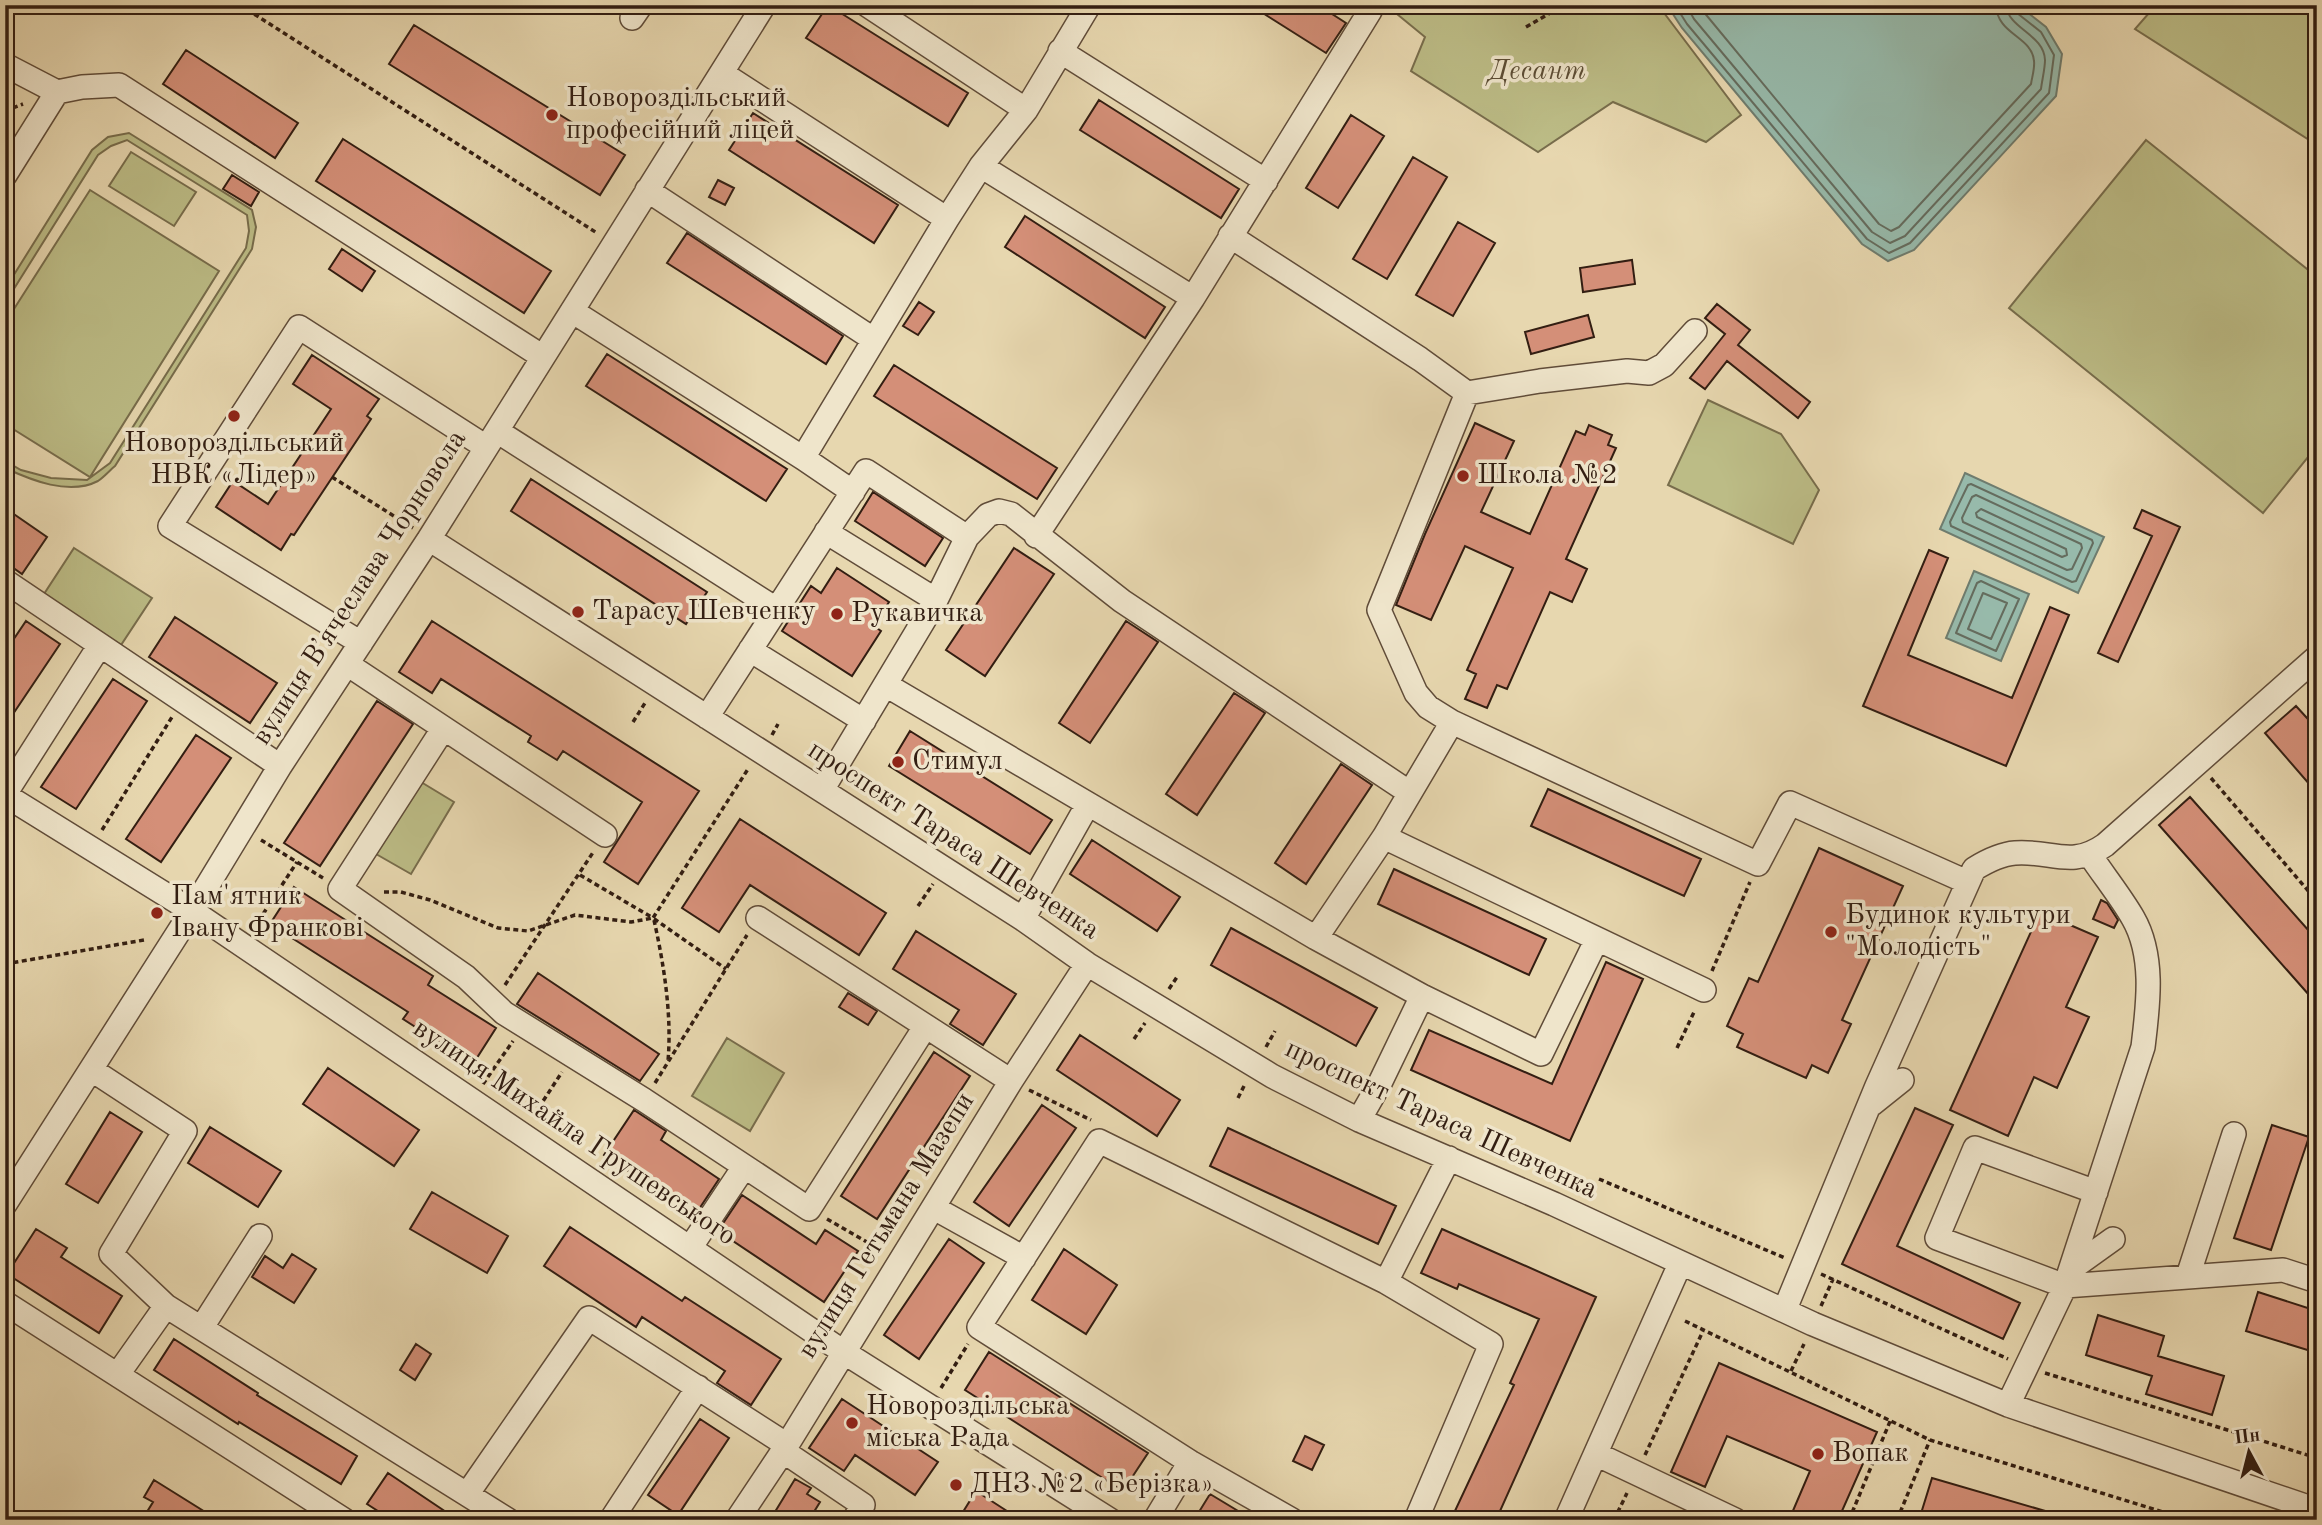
<svg xmlns="http://www.w3.org/2000/svg" width="2322" height="1525" viewBox="0 0 2322 1525" font-family="'Old Standard TT',serif">
<rect width="100%" height="100%" fill="#e7d7af"/>
<filter id="stains"><feTurbulence type="fractalNoise" baseFrequency=".00286" numOctaves="4"/><feColorMatrix values="0 0 0 0 .2 0 0 0 0 .09 0 0 0 0 .02 0 0 0 .5 -.17"/></filter>
<radialGradient id="worn" r=".72"><stop offset=".6" stop-color="#630" stop-opacity="0"/><stop offset="1" stop-color="#630" stop-opacity=".3"/></radialGradient>
<path fill="#bcbc86" stroke="#786d4c" stroke-width="2" d="M1386 5H1658L1741 115 1706 142 1613 102 1538 152 1411 71 1425 37Z
M2156 5H2317V145L2135 29Z
M129 133 252 210 256 227 252 249 115 466C110 470 104 477 98 481 69 496 31 480 5 468V461L21 470 51 478 87 480 110 463 246 248 249 231 247 215 127 140 111 146 98 155 5 303V289L92 150 108 137Z
M2146 140 2317 277V446L2263 513 2009 308Z
M131 152 196 192 174 226 109 186Z
M90 190 219 271 90 477 5 424V323Z
M1708 400 1781 434 1819 490 1793 544 1668 485Z
M74 548 152 598 121 645 44 594Z
M421 782 454 802 411 874 376 854Z
M727 1038 784 1073 750 1131 692 1096Z"/>
<path fill="#97baab" stroke="#6f7c6e" stroke-width="2" d="M1667 5H2018L2046 27 2062 54 2056 96 1914 250 1888 261 1862 244 1682 28Z
M1965 473 2104 537 2078 593 1940 529Z
M1974 571 2029 594 2001 661 1946 638Z"/>
<g fill="none" stroke-linecap="round" stroke-linejoin="round">
<path stroke="#656c5e" stroke-width="2" d="M1675 5 1687 24 1867 239 1889 253 1910 243 2049 93 2054 55 2041 32 2017 13 2015 5
M1686 5 1694 19 1872 232 1890 243 1905 236 2041 89C2042 80 2045 69 2045 60 2044 34 2008 29 2006 5
M1698 5 1879 224 1891 231 1899 227 2031 84C2032 77 2035 68 2034 61 2032 36 1997 35 1996 5
M1971 484 2092 540 2093 543 2076 581 2072 582 1951 526 1950 522 1968 485Z
M1976 495 2081 544 2082 548 2072 569 2067 570 1963 522 1962 518 1972 497Z
M1981 509 2066 549 2067 555 2062 557 1977 517 1976 513Z
M1981 581 2019 599 1996 651 1956 633 1977 583Z
M1983 593 2007 603 1991 639 1968 629Z"/>
</g>
<path fill="#d48f78" stroke="#331e12" stroke-width="2" d="M828 5 968 93 948 126 806 38Z
M1250 5H1318L1346 23 1326 53Z
M414 25 625 155 600 195 389 64Z
M186 50 298 123 275 158 163 84Z
M1099 100 1239 189 1221 218 1080 130Z
M753 113 898 205 874 243 729 150Z
M1351 115 1384 136 1338 208 1306 188Z
M343 139 551 271 524 313 316 181Z
M1413 157 1447 177 1387 279 1353 259Z
M232 175 259 192 251 206 223 189Z
M718 180 734 188 725 205 709 197Z
M1025 216 1165 307 1145 338 1005 247Z
M1458 222 1495 243 1453 316 1416 295Z
M687 233 843 336 826 364 667 263Z
M342 249 375 271 362 291 329 269Z
M1632 260 1635 284 1583 292 1580 268Z
M919 302 934 312 918 335 903 326Z
M1717 304 1750 330 1738 345 1810 402 1798 418 1727 361 1705 389 1690 378 1725 334 1705 318Z
M1588 315 1594 337 1531 354 1525 332Z
M607 354 787 469 766 501 586 386Z
M312 355 379 399 367 416 371 419 294 535 291 534 281 550 216 507 233 481 268 504 331 409 293 384Z
M894 365 1057 468 1037 499 874 396Z
M1475 423 1514 441 1481 512 1530 534 1576 431 1585 435 1589 425 1612 435 1608 445 1616 448 1566 559 1587 569 1572 602 1550 592 1507 689 1497 685 1487 708 1465 699 1476 674 1467 670 1513 568 1465 546 1431 620 1396 605 1425 534Z
M531 479 707 592 686 624 511 511Z
M873 492 943 538 925 566 855 521Z
M5 508 47 537 22 574 5 562Z
M2142 510 2180 527 2118 662 2098 653 2152 536 2134 528Z
M1014 548 1054 574 985 676 946 650Z
M1929 550 1948 558 1908 655 2012 698 2050 607 2069 615 2006 766 1863 706Z
M837 568 889 602 874 626 881 631 852 676 782 631 811 586 821 593Z
M175 617 277 683 250 723 149 657Z
M26 621 60 644 5 726V652Z
M432 621 699 791 638 884 604 862 642 802 563 751 557 760 528 742 531 736 441 679 432 693 399 672Z
M1126 621 1158 642 1090 743 1059 723Z
M113 679 147 701 76 809 41 787Z
M1234 693 1265 713 1197 815 1166 794Z
M377 701 413 724 320 866 284 843Z
M2296 706 2317 729V793L2265 733Z
M910 731 1052 820 1030 854 889 766Z
M196 735 231 758 161 862 126 839Z
M1341 764 1372 785 1306 884 1275 863Z
M1548 789 1701 859 1684 896 1531 826Z
M2190 797 2317 940V1004L2159 825Z
M740 819 886 913 859 955 750 885 719 932 682 908Z
M1092 840 1180 897 1157 931 1070 874Z
M1819 848 1903 886 1842 1020 1851 1024 1828 1073 1812 1065 1806 1078 1737 1047 1743 1034 1727 1026 1749 978 1758 982Z
M1394 869 1546 939 1529 975 1378 904Z
M294 887 433 976 428 985 496 1028 473 1064 403 1019 408 1012 270 924Z
M2101 900 2107 903 2118 920 2114 928 2093 919Z
M2040 912 2098 937 2066 1007 2089 1017 2057 1088 2034 1077 2008 1136 1950 1110Z
M1231 928 1377 1008 1356 1046 1211 965Z
M916 931 1016 994 983 1045 950 1024 959 1010 893 969Z
M1606 962 1643 979 1570 1141 1411 1070 1429 1030 1552 1084Z
M538 973 659 1054 640 1081 517 1004Z
M848 993 877 1011 868 1025 839 1007Z
M1080 1035 1180 1100 1157 1136 1057 1070Z
M934 1052 970 1076 877 1219 841 1196Z
M328 1068 419 1130 394 1166 303 1104Z
M1042 1105 1076 1128 1009 1226 974 1202Z
M1915 1108 1953 1125 1897 1246 2020 1303 2003 1339 1842 1264Z
M634 1110 666 1131 661 1140 719 1179 695 1215 604 1155Z
M110 1112 142 1132 98 1203 66 1184Z
M2272 1125 2309 1137 2271 1250 2234 1238Z
M210 1127 281 1171 258 1207 188 1163Z
M1228 1128 1396 1206 1378 1244 1210 1166Z
M432 1192 508 1236 487 1273 410 1229Z
M742 1195 816 1244 825 1230 858 1251 824 1302 718 1231Z
M570 1227 682 1301 685 1297 781 1359 751 1405 717 1383 725 1371 642 1317 636 1327 544 1266Z
M36 1229 67 1248 61 1257 122 1296 99 1333 7 1274Z
M1442 1229 1596 1297 1496 1520H1469L1454 1513 1514 1385 1510 1383 1539 1319 1459 1284 1457 1289 1421 1273Z
M949 1239 984 1263 919 1359 884 1335Z
M1064 1249 1117 1285 1086 1334 1032 1300Z
M292 1254 316 1269 294 1303 252 1277 265 1256 283 1268Z
M2258 1292 2317 1311V1353L2246 1331Z
M2098 1315 2164 1336 2158 1356 2224 1376 2212 1415 2146 1394 2152 1376 2086 1355Z
M174 1339 258 1393 257 1395 357 1456 341 1484 239 1422 238 1424 154 1370Z
M416 1344 431 1354 415 1380 400 1370Z
M989 1352 1148 1453 1123 1491 965 1390Z
M1719 1363 1877 1432 1838 1520H1789L1810 1471 1727 1436 1705 1487 1671 1472Z
M842 1399 938 1462 915 1495 855 1455 844 1471 809 1448Z
M700 1419 729 1438 678 1515 648 1495Z
M1305 1436 1324 1445 1312 1470 1293 1461Z
M388 1473 458 1520H392L367 1504Z
M1932 1478 2059 1515V1520H1919Z
M795 1479 811 1488 807 1494 820 1502 809 1520H770Z
M154 1480 218 1520H142L153 1502 144 1497Z
M976 1491 1021 1520H958Z
M1210 1494 1253 1520H1194Z"/>
<g fill="none" stroke-linecap="round" stroke-linejoin="round">
<defs>
<path id="minor" d="M867 5 1026 110
M632 18 641 5
M1060 51 1266 181
M5 65 57 92 5 175
M723 74 947 219
M57 92 82 87 119 85 543 357
M981 166 1193 298
M647 190 873 339
M1230 236 1420 359 1467 393 1540 381 1627 371 1649 373 1664 365 1695 331
M572 311 803 458 853 492
M497 431 776 609
M803 458 947 219 981 166 1026 110 1089 5
M826 532 936 600
M1036 536 1193 298 1370 11 1360 5
M429 539 1023 919 1087 964 1272 1076 1359 1120 1554 1204 1813 1324 2008 1405 2317 1510
M5 581 280 766
M361 643 170 526 299 327 486 447
M750 650 864 721
M347 664 605 835
M886 685 1316 938 1422 996 1541 1054 1597 939
M707 717 866 471 967 537
M1452 722 1428 707 1416 693 1379 610 1467 393
M443 729 340 889 466 977 504 1013 644 1100 809 1209 925 1027
M822 790 936 600 967 537 988 515 999 511 1011 514 1122 601 1410 793
M5 794 100 645
M5 795 192 911 845 1353 1110 1520
M1384 837 1704 990
M758 918 1011 1081
M1023 919 1088 804
M1316 938 1384 837 1452 722 1758 864 1790 803 1967 882
M92 1070 185 1131 111 1254 166 1306 508 1520
M1872 1104 1902 1080
M1359 1120 1380 1083 1422 996
M2096 1192 1975 1148 1937 1238 2065 1286 2283 1270 2317 1281
M5 1204 192 911 280 766 429 539 764 5
M934 1208 1024 1258
M690 1248 744 1167
M2071 1269 2113 1239
M2188 1276 2234 1134
M1386 1282 1449 1158
M5 1303 344 1520
M1785 1309 1877 1086 1974 869C1987 861 2001 854 2015 853 2051 850 2071 869 2105 845L2317 657
M202 1327 260 1236
M118 1374 166 1306
M2008 1405 2065 1286 2143 1047C2148 1006 2155 956 2133 918 2121 897 2104 876 2090 855
M783 1451 863 1505 854 1520
M1596 1454 1735 1520
M468 1493 589 1318 787 1445
M611 1520 698 1387
M737 1520 787 1445 1011 1081 1087 964
M1155 1520 1190 1462
M1292 1520 1190 1462 979 1327 1099 1141 1386 1282 1491 1344 1416 1520
M1566 1520 1680 1264"/>
</defs>
<use href="#minor" stroke="#604c39" stroke-width="26"/>
<path stroke="#331e12" stroke-width="3.5" stroke-dasharray="5 3.5" stroke-linecap="butt" d="M240 5 597 233
M1526 27 1564 5
M5 111 23 104
M332 477 413 528
M633 722 645 703
M772 735 778 724
M2211 778 2317 901
M102 830 172 717
M261 840 323 878
M955 852 963 840
M580 875 653 918 748 769
M384 892H401L430 900 498 928 528 931 575 915 631 922 653 918 726 969
M918 906 933 884
M654 920C664 965 672 1015 668 1061
M254 928 297 862
M5 964 144 940
M1712 971 1750 882
M505 985 594 851
M1169 989 1177 977
M1134 1039 1145 1023
M1266 1047 1275 1031
M1677 1048 1695 1010
M655 1083 747 935
M483 1084 513 1041
M1029 1090 1091 1120
M1238 1098 1245 1084
M534 1115 562 1072
M1599 1179 1785 1258
M827 1219 881 1250
M1821 1274 2008 1359
M1821 1306 1833 1279
M1685 1321 1930 1440 2189 1520
M1791 1371 1804 1344
M2045 1373 2317 1458
M941 1388 968 1344
M1645 1455 1703 1331
M1614 1520 1627 1493
M1849 1520 1891 1419
M1897 1520 1930 1440"/>
<use href="#minor" stroke="#efe5cb" stroke-width="23"/>
</g>
<g fill="#8f2418" stroke="#efe5cb" stroke-width="2.5">
<circle cx="552" cy="115" r="7"/>
<circle cx="234" cy="416" r="7"/>
<circle cx="1463" cy="476" r="7"/>
<circle cx="578" cy="612" r="7"/>
<circle cx="837" cy="614" r="7"/>
<circle cx="898" cy="762" r="7"/>
<circle cx="157" cy="913" r="7"/>
<circle cx="1831" cy="932" r="7"/>
<circle cx="852" cy="1423" r="7"/>
<circle cx="1818" cy="1454" r="7"/>
<circle cx="956" cy="1485" r="7"/>
</g>
<g text-anchor="middle" dominant-baseline="central" stroke-width="7" stroke-linejoin="round" paint-order="stroke">
<g font-size="28" font-style="italic" fill="#5c4d35" stroke="#efe5cb">
<text x="1537" y="72">Десант</text>
</g>
<g font-size="28" fill="#331e12" stroke="#efe5cb" text-anchor="start">
<text x="566" y="99">Новороздільський<tspan x="566" dy="32">професійний ліцей</tspan></text>
<text x="234" y="444" text-anchor="middle">Новороздільський<tspan x="234" dy="32">НВК «Лідер»</tspan></text>
<text x="1477" y="476">Школа №2</text>
<text x="592" y="612">Тарасу Шевченку</text>
<text x="851" y="614">Рукавичка</text>
<text x="912" y="762">Стимул</text>
<text x="171" y="897">Пам'ятник<tspan x="171" dy="32">Івану Франкові</tspan></text>
<text x="1845" y="916">Будинок культури<tspan x="1845" dy="32">"Молодість"</tspan></text>
<text x="866" y="1407">Новороздільська<tspan x="866" dy="32">міська Рада</tspan></text>
<text x="1832" y="1454">Вопак</text>
<text x="970" y="1485">ДНЗ №2 «Берізка»</text>
</g>
<g font-size="28" fill="#331e12" stroke="#efe5cb">
<text transform="translate(360 588) rotate(-57)">вулиця Вʼячеслава Чорновола</text>
<text transform="translate(953 841) rotate(33)">проспект Тараса Шевченка</text>
<text transform="translate(1441 1120) rotate(25)">проспект Тараса Шевченка</text>
<text transform="translate(574 1133) rotate(34)">вулиця Михайла Грушевського</text>
<text transform="translate(887 1226) rotate(-58)">вулиця Гетьмана Мазепи</text>
</g>
</g>
<rect width="2322" height="1525" fill="none" stroke="#e7d7af" stroke-width="28"/>
<rect x="7" y="7" width="2308" height="1511" fill="none" stroke="#331e12" stroke-width="3.5"/>
<rect x="14" y="14" width="2294" height="1497" fill="none" stroke="#331e12" stroke-width="2"/>
<g transform="translate(2249 1452) rotate(353)" stroke="#efe5cb" stroke-width="5" paint-order="stroke">
<path d="M0-5L12 26L0 18L-12 26Z" fill="#331e12"/>
<text y="-10" font-size="19" font-weight="bold" text-anchor="middle" fill="#331e12">Пн</text>
</g>
<rect width="100%" height="100%" filter="url(#stains)"/>
<rect width="100%" height="100%" fill="url(#worn)"/>
</svg>
